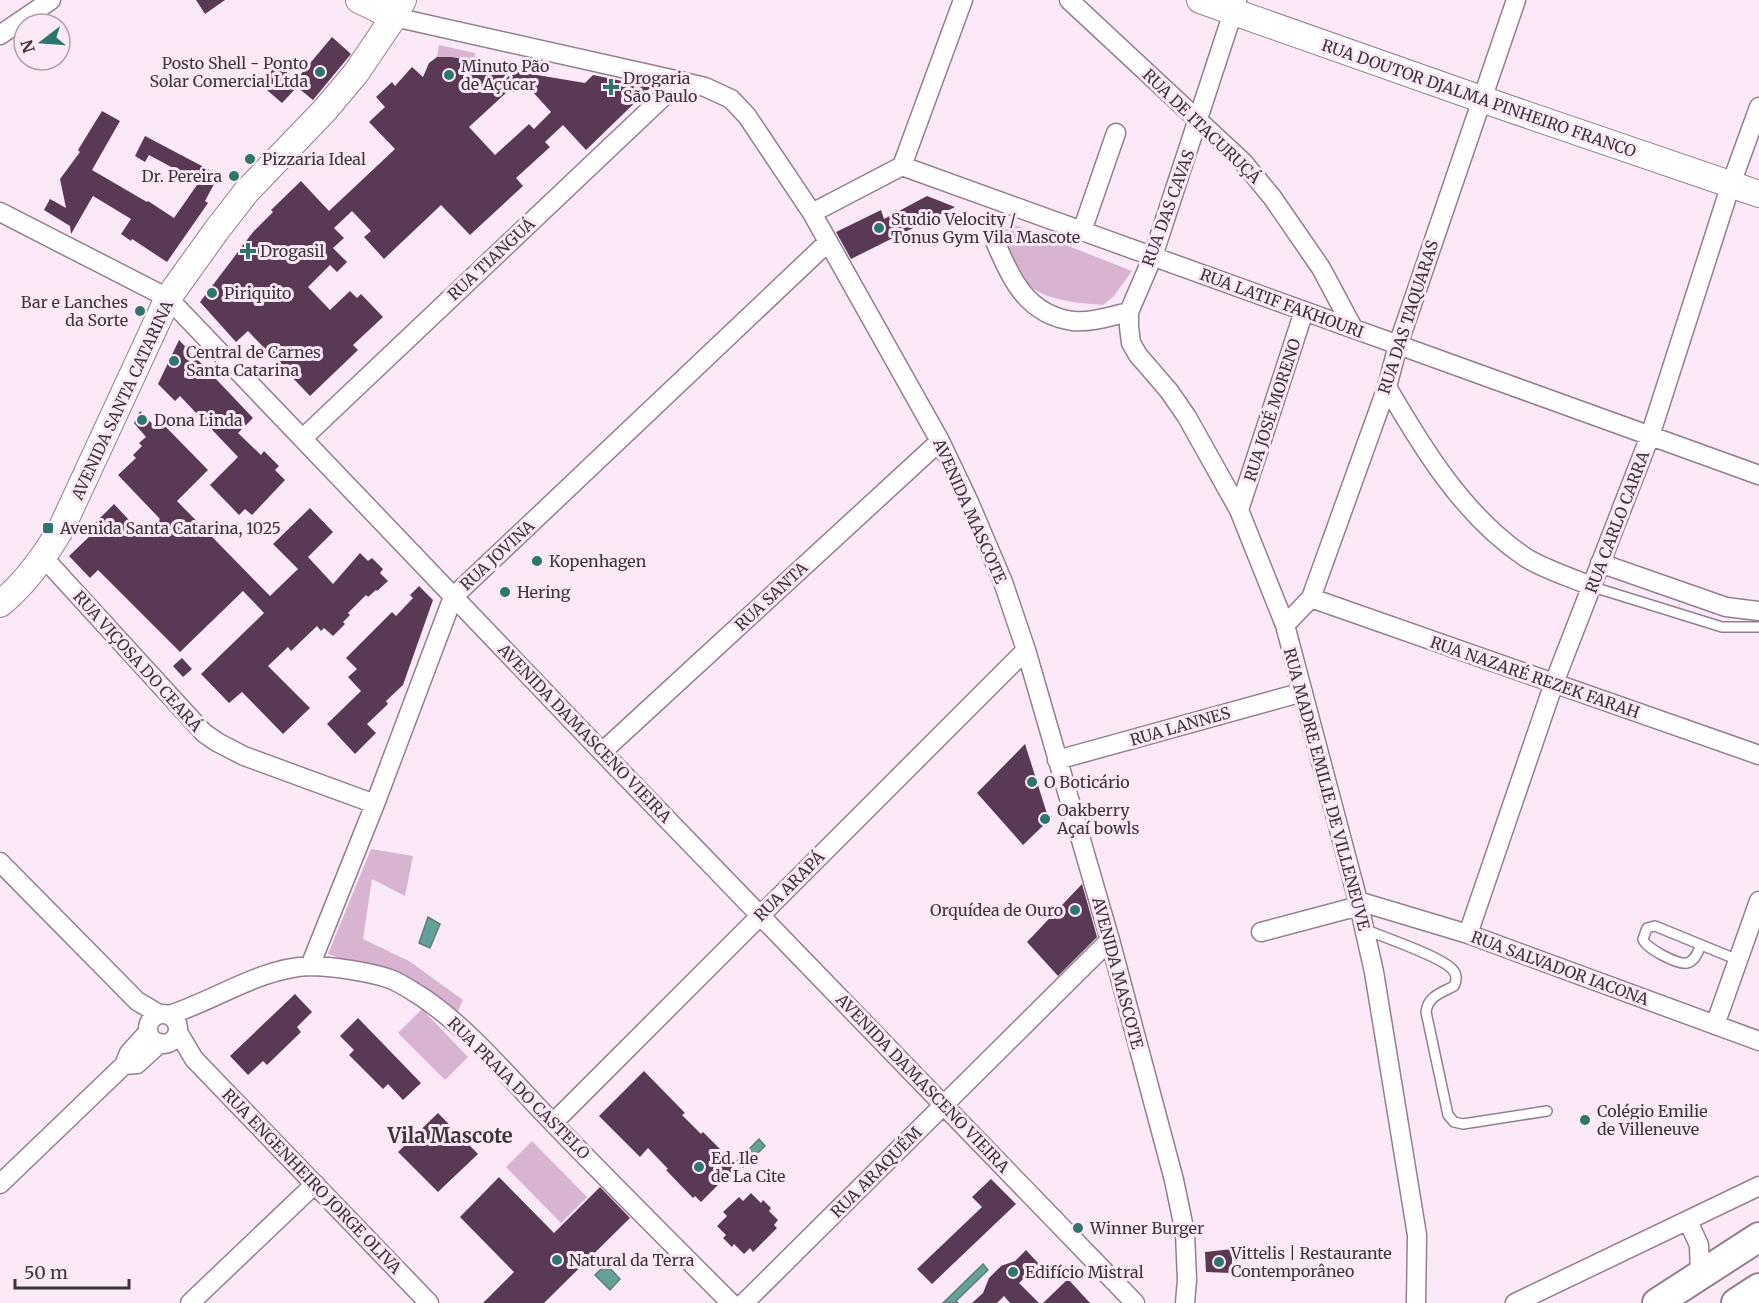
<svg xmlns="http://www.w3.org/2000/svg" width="1759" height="1303" viewBox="0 0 1759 1303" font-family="Merriweather,serif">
<rect width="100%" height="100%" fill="#fce9f8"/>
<path fill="#d8b4d1" d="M439 45 475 53V61L437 57Z
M1015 225 1132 271 1114 296 1103 305C1080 303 1043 301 1027 283 1016 269 1009 249 1000 233Z
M371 849 413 856 405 896 372 879 363 939 409 961 463 1000 457 1013 423 989 328 954Z
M422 1009 468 1057 445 1080 398 1033Z
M532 1141 587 1197 561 1223 506 1167Z"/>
<path fill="#65a099" stroke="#59807d" stroke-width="1.5" d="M428 917 440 924 430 948 419 943Z
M759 1139 765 1146 743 1167 737 1161Z
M606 1264 620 1279 610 1290 595 1275Z
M983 1264 988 1270 956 1301 958 1303H943Z"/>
<path fill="#5a3954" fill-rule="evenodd" d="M196 0H225L205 14Z
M332 37 351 54 313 100 297 87 282 103 260 84 277 64 296 80Z
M437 57H451L475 61 482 66 487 61 497 72 507 63 513 71 585 83 593 75 651 87 586 150 563 125 545 142 550 147 516 178 523 186 470 235 441 205 384 259 364 237 371 231 352 211 334 228 344 238 333 248 347 262 337 272 330 265 308 287 330 310 350 291 357 298 361 294 383 317 353 345 358 350 310 396 248 331 236 342 200 302 253 232 273 212 271 210 301 181 329 211 395 149 369 122 385 107 376 97 392 82 395 86 412 67 423 77 429 63ZM521 79 551 112 534 129 529 124 495 155 469 127Z
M102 111 120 121 92 170 147 202 148 201 174 218 199 182 149 155 145 162 135 156 145 136 219 175 205 201 208 203 167 262 132 239 131 241 121 234 131 219 93 196 71 234 70 226 44 210 50 199 66 208 60 179 80 152 78 150Z
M927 196 955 207 851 259 836 232 881 210 884 219Z
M179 340 253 418 238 433 261 455 264 451 279 466 275 470 285 480 252 515 245 509 239 515 210 485 238 457 180 396 175 401 158 384Z
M140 411 157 429 163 424 208 470 177 501 270 596 298 569 273 544 310 508 333 532 308 557 333 584 360 553 368 561 372 558 383 569 380 573 388 581 377 591 376 590 368 597 366 595 348 613 350 615 343 622 345 624 333 636 324 628 321 631 317 626 291 651 288 647 268 666 310 708 283 734 242 692 229 703 201 674 264 613 243 591 180 652 98 570 90 578 69 556 94 532 90 528 114 504 144 536 160 519 118 475 136 458 133 455 142 446 139 443 146 437 134 423Z
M419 586 433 600 403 685 386 701 388 704 367 724 376 733 355 754 327 724 361 691 348 677 357 669 346 658 392 612 396 616 413 598 410 595Z
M182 658 192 669 183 677 173 666Z
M1025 744 1049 820 1023 845 977 793Z
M1082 884 1097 937 1058 976 1027 942Z
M295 994 312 1012 297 1027 301 1032 267 1065 263 1061 248 1075 230 1056Z
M358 1018 421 1083 403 1100 388 1084 383 1089 349 1055 354 1050 340 1036Z
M644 1071 685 1113 682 1115 701 1134 703 1132 733 1162 731 1165 734 1169 701 1202 695 1196 693 1198 666 1170 668 1169 648 1148 640 1157 599 1116Z
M438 1113 478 1154 438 1192 398 1152Z
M499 1177 554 1233 600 1187 630 1218 544 1303H483L514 1272 460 1217Z
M991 1179 1016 1204 932 1284 917 1269 982 1207 972 1197Z
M751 1193 761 1203 763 1200 771 1208 769 1211 778 1220 774 1225 777 1228 753 1252 750 1248 744 1254 734 1244 732 1247 723 1238 726 1235 717 1226 727 1216 723 1212 739 1197 743 1201Z
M1233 1249 1231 1273 1206 1272 1205 1252Z
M1026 1250 1039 1264 1019 1283 1039 1303H1010L1004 1296 997 1303H972L983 1293 989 1278 1001 1266 1015 1261Z
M1068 1279 1090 1303H1043Z"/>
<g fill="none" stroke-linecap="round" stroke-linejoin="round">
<defs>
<path id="lane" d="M1593 587 1722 627H1759
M1364 929C1383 937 1440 956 1452 969 1457 974 1457 980 1454 986 1441 993 1428 996 1426 1012L1448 1115 1454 1122 1463 1124 1547 1111
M1701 945C1698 952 1695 961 1687 963 1678 965 1645 948 1643 939L1647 928 1655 926 1738 960"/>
<path id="street" d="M1069 0 1243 162 1272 197 1321 268 1353 328
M1237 0 1153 256 1129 312V327L1131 343 1138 355 1169 391 1187 417 1239 510 1285 625 1358 901 1374 972 1417 1235 1416 1303
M394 17 680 81 705 87 731 99 747 116 812 213 940 441 969 502 1003 582 1026 650 1110 940 1174 1180 1185 1233 1187 1280 1185 1303
M0 35 51 0
M902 166 963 0
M0 212 168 298 602 752 1135 1303
M812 213 902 166 1759 475
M1082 231 1116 133
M995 241C1010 278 1027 315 1073 321 1091 323 1111 316 1129 312
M1387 387C1423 449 1464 516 1525 557 1543 569 1573 578 1593 587
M303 438 680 81
M1239 510 1304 311
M44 558 204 733 217 742 244 756 375 804
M1600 563 1726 607 1759 611
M1311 598 1759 755
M1285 625 1311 598 1387 387 1398 345 1516 0
M602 752 940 441
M1057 760 1303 692
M0 862 137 1001 159 1014
M1358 901 1468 934 1759 1041
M1261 932 1359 906
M1468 934 1554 683 1650 436 1731 184 1759 107
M310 966 375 804 453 597 828 242
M148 1029a15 15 0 1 1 30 0a15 15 0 1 1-30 0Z
M169 1015C216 1000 260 968 310 966 330 966 371 972 390 979 401 983 412 991 422 997 472 1031 510 1079 552 1122 611 1183 671 1243 731 1303
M1715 1025 1759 901
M178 1032 194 1059 429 1303
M124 1065 137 1064 160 1043
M553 1123 1026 650
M0 1184 124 1065 129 1053 148 1032
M1688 1221 1699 1245 1700 1275
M190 1303 315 1184
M744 1303 1110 940
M1515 1303 1759 1186"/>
<path id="secondary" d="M359 0 394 17
M1200 0 1481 99 1759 194
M0 604C26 583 45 556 62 527L168 298 216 231 247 191 325 110 356 73 394 17 403 0"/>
<path id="primary" d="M1657 1303 1759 1237
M1736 1303 1759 1288"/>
</defs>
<use href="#lane" stroke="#947e8f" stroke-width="12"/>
<use href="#street" stroke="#947e8f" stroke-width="21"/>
<use href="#secondary" stroke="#947e8f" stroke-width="28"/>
<use href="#primary" stroke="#947e8f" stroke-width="32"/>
<use href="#lane" stroke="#fff" stroke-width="9"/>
<use href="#street" stroke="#fff" stroke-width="18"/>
<use href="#secondary" stroke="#fff" stroke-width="26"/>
<use href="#primary" stroke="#fff" stroke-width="28"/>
</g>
<g fill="#2e756e" stroke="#fce9f8" stroke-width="2">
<circle cx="320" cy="72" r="6"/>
<circle cx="449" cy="75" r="6"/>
<path d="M608 78h6v6h6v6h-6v6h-6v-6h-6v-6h6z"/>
<circle cx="250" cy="159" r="6"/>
<circle cx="234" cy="176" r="6"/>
<circle cx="879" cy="228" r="6"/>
<path d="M245 242h6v6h6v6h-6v6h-6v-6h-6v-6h6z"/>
<circle cx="212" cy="293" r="6"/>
<circle cx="140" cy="311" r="6"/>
<circle cx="174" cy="361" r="6"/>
<circle cx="142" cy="420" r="6"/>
<rect x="42" y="522" width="12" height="12" rx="3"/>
<circle cx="537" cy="561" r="6"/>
<circle cx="505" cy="592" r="6"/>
<circle cx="1032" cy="782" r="6"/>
<circle cx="1045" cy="819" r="6"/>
<circle cx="1075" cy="910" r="6"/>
<circle cx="1585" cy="1120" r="6"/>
<circle cx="699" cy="1167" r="6"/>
<circle cx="1078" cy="1228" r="6"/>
<circle cx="557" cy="1260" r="6"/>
<circle cx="1219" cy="1262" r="6"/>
<circle cx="1013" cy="1272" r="6"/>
</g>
<g text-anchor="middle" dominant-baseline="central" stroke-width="6" stroke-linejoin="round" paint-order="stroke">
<g font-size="16" fill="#3d343b" stroke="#fce9f8" text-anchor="start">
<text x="308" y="63" text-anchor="end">Posto Shell - Ponto<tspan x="308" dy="18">Solar Comercial Ltda</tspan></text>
<text x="461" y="66">Minuto Pão<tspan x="461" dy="18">de Açúcar</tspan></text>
<text x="623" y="78">Drogaria<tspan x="623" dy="18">São Paulo</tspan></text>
<text x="262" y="159">Pizzaria Ideal</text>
<text x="222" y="176" text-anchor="end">Dr. Pereira</text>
<text x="891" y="219">Studio Velocity /<tspan x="891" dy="18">Tonus Gym Vila Mascote</tspan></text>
<text x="260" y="251">Drogasil</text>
<text x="224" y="293">Piriquito</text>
<text x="128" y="302" text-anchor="end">Bar e Lanches<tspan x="128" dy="18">da Sorte</tspan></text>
<text x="186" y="352">Central de Carnes<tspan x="186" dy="18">Santa Catarina</tspan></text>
<text x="154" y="420">Dona Linda</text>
<text x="60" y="528">Avenida Santa Catarina, 1025</text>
<text x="549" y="561">Kopenhagen</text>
<text x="517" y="592">Hering</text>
<text x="1044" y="782">O Boticário</text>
<text x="1057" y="810">Oakberry<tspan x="1057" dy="18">Açaí bowls</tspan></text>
<text x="1063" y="910" text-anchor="end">Orquídea de Ouro</text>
<text x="1597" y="1111">Colégio Emilie<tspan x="1597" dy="18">de Villeneuve</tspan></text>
<text x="711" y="1158">Ed. Ile<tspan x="711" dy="18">de La Cite</tspan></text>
<text x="1090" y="1228">Winner Burger</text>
<text x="1231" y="1253">Vittelis | Restaurante<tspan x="1231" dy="18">Contemporâneo</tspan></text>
<text x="569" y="1260">Natural da Terra</text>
<text x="1025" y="1272">Edifício Mistral</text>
</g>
<g font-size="16" fill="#3d343b" stroke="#fce9f8">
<text transform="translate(1479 98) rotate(19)">RUA DOUTOR DJALMA PINHEIRO FRANCO</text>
<text transform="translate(1202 126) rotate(44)">RUA DE ITACURUÇÁ</text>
<text transform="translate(1168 208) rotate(-70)">RUA DAS CAVAS</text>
<text transform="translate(491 259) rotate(-43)">RUA TIANGUÁ</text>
<text transform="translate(1282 303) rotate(20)">RUA LATIF FAKHOURI</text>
<text transform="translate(1408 317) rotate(-72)">RUA DAS TAQUARAS</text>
<text transform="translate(122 400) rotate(-65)">AVENIDA SANTA CATARINA</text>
<text transform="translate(1272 410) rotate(-72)">RUA JOSÉ MORENO</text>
<text transform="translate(970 511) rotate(66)">AVENIDA MASCOTE</text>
<text transform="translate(1617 522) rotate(-69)">RUA CARLO CARRA</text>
<text transform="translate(497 555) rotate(-43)">RUA JOVINA</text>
<text transform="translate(771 596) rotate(-43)">RUA SANTA</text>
<text transform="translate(138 661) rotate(48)">RUA VIÇOSA DO CEARÁ</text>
<text transform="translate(1535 677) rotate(19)">RUA NAZARÉ REZEK FARAH</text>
<text transform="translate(1180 726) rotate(-16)">RUA LANNES</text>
<text transform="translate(585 733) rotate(46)">AVENIDA DAMASCENO VIEIRA</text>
<text transform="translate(1327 789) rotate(75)">RUA MADRE EMILIE DE VILLENEUVE</text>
<text transform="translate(789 886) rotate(-45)">RUA ARAPÁ</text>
<text transform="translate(1560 968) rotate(20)">RUA SALVADOR IACONA</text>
<text transform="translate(1118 973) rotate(75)">AVENIDA MASCOTE</text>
<text transform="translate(923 1083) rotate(46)">AVENIDA DAMASCENO VIEIRA</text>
<text transform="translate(519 1088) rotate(45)">RUA PRAIA DO CASTELO</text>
<text transform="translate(876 1172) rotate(-45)">RUA ARAQUÉM</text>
<text transform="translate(312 1181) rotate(46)">RUA ENGENHEIRO JORGE OLIVA</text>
</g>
<g font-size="20" font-weight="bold" fill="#3d343b" stroke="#fce9f8">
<text x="450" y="1135">Vila Mascote</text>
</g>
</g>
<g transform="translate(42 42) rotate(253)"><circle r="28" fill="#fce9f8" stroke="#b0a1ac" stroke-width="1.5"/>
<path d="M0-4.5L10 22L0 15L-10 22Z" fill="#2e756e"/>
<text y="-9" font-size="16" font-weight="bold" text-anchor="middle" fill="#3d343b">N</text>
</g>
<path d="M15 1279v9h114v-9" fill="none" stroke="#3d343b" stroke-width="3"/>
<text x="24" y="1279" font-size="18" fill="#3d343b" stroke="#fce9f8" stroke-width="4.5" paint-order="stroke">50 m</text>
</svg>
